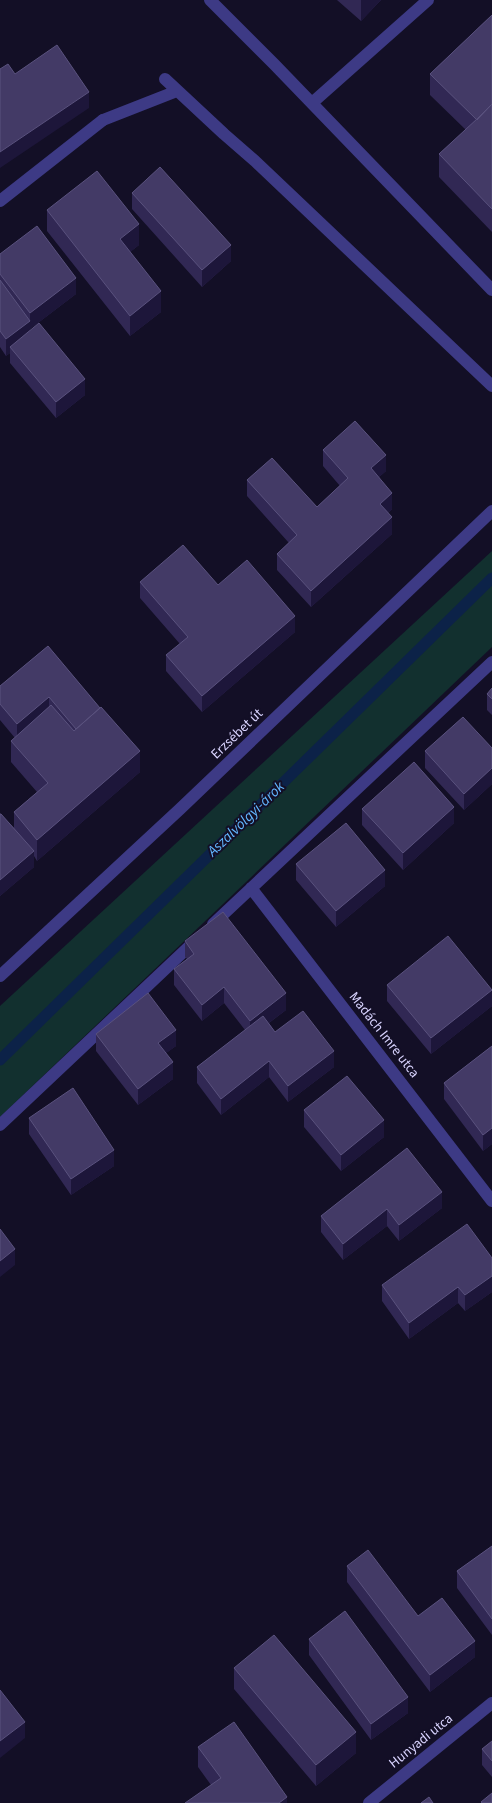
<svg xmlns="http://www.w3.org/2000/svg" width="492" height="1803" viewBox="0 0 492 1803" font-family="'Source Sans 3',sans-serif">
<rect width="100%" height="100%" fill="#130f26"/>
<path fill="#12302f" d="M492 551V647L0 1117V1006Z"/>
<g fill="none" stroke-linecap="round" stroke-linejoin="round">
<path stroke="#0c2248" stroke-width="11" d="M0 1060 492 578"/>
<path stroke="#3d3a85" stroke-width="12" d="M210 0 274 64 492 290
M165 79 224 134 255 161 492 386
M312 103 428 0
M103 120 177 91"/>
<path stroke="#3d3a85" stroke-width="12" d="M0 201 103 120
M251 888 492 1201
M213 924 492 662
M0 976 180 809 492 511
M0 1125 196 940
M369 1803 492 1703"/>
</g>
<path fill="#312854" d="M337 0H381L361 21Z
M492 15V232L439 177V154L466 130 430 95V74Z
M132 193 231 261 202 287 132 209Z
M47 210 139 245 130 252 161 312 130 336 47 231Z
M0 254 76 294 30 329V330L85 395 56 418 10 363V353L6 356 0 347Z
M323 450 386 471 379 477 392 509 388 513 392 534 311 607 277 570V554L289 543 247 496V480L317 507 340 486 323 466Z
M140 582 218 585 295 632 202 712 166 671V655L180 644 140 598Z
M48 646 140 772 37 861 34 856V867L0 896V814L14 828V812L37 792 11 762V741L15 738 0 720V686Z
M492 688V715L487 710V694Z
M492 748V784L464 810 425 768V751Z
M362 809 454 823 403 870 362 825Z
M296 864 385 886 336 927 296 880Z
M185 941 286 1010 269 1023 275 1032 334 1067 288 1102 269 1077 221 1115 197 1083V1067L245 1030 224 1003 202 1021 174 985V969L187 959 185 957Z
M387 985 492 1006 431 1054 387 1001Z
M96 1034 176 1046 166 1053 173 1079 138 1105 96 1051Z
M492 1046V1144L483 1151 444 1099V1083Z
M304 1110 384 1137 341 1171 304 1127Z
M29 1118 114 1166 71 1195 29 1134Z
M407 1148 442 1208 399 1241 387 1226 343 1260 321 1232V1216Z
M492 1258V1292L465 1311 458 1303 409 1339 382 1301V1285Z
M492 1546V1635L457 1588V1571Z
M347 1566 418 1616 475 1657 430 1692 347 1582Z
M309 1639 408 1713 371 1740 309 1655Z
M234 1668 356 1753 316 1786 234 1689Z
M492 1741V1777L482 1765V1749Z
M198 1747 287 1803 211 1785 198 1767Z"/>
<path fill="#1d163a" d="M361 0H381L361 21Z
M89 92V108L0 168V152Z
M139 224V245L120 260V239Z
M231 245V261L202 287V270Z
M76 278V294L30 329V338L10 347V353L6 356V339L30 321V313Z
M161 291V312L130 336V316Z
M85 379V395L56 418V402Z
M386 455V471L371 484V468Z
M392 493V509L380 520V504Z
M392 517V534L311 607V591Z
M295 616V632L202 712V696Z
M49 697V713L17 740V724Z
M140 751V772L37 861V840Z
M492 768V784L464 810V794Z
M454 807V823L403 870V853Z
M34 851V867L0 896V880Z
M385 870V886L336 927V911Z
M224 987V1003L202 1021V1005Z
M492 990V1006L431 1054V1038Z
M286 993V1010L250 1037V1021Z
M176 1030V1046L158 1059V1043Z
M334 1051V1067L288 1102V1086Z
M269 1061V1077L221 1115V1099Z
M173 1062V1079L138 1105V1089Z
M384 1120V1137L341 1171V1155Z
M492 1128V1144L483 1151V1135Z
M114 1150V1166L71 1195V1179Z
M442 1192V1208L399 1241V1225Z
M387 1209V1226L343 1260V1244Z
M15 1249V1265L0 1277V1261Z
M492 1276V1292L465 1311V1295Z
M458 1287V1303L409 1339V1323Z
M475 1641V1657L430 1692V1675Z
M408 1697V1713L371 1740V1724Z
M25 1722V1738L0 1758V1741Z
M356 1732V1753L316 1786V1765Z
M287 1797V1803H279Z"/>
<path fill="#433a66" stroke="#5a527e" d="M492 15V104L477 120 430 74Z
M57 45 89 92 0 152V69L8 64 15 74Z
M492 104V209L439 154 478 118Z
M160 167 231 245 202 270 132 193Z
M97 171 139 224 120 239 161 291 130 316 47 210Z
M37 226 76 278 30 313 0 274V254Z
M0 280 30 321 6 339 0 331Z
M39 323 85 379 56 402 10 347Z
M355 421 386 455 371 468 392 493 380 504 392 517 311 591 277 554 297 535 247 480 272 458 317 507 348 478 323 450Z
M183 545 218 585 247 560 295 616 202 696 166 655 188 637 140 582Z
M48 646 100 708 76 729 49 697 17 724 0 704V686Z
M492 688V699L487 694Z
M51 705 74 731 101 707 140 751 37 840 14 812 48 783 11 741Z
M463 717 492 748V768L464 794 425 751Z
M414 762 454 807 403 853 362 809Z
M0 814H1L34 851 0 880Z
M346 823 385 870 336 911 296 864Z
M223 912 286 993 250 1021 224 987 202 1005 174 969 194 954 185 941Z
M448 936 492 990 431 1038 387 985Z
M148 993 176 1030 158 1043 173 1062 138 1089 96 1034Z
M303 1011 334 1051 288 1086 269 1061 221 1099 197 1067 263 1016 275 1032Z
M492 1046V1128L483 1135 444 1083Z
M347 1076 384 1120 341 1155 304 1110Z
M73 1088 114 1150 71 1179 29 1118Z
M407 1148 442 1192 399 1225 387 1209 343 1244 321 1216Z
M467 1224 492 1258V1276L465 1295 458 1287 409 1323 382 1285Z
M0 1229 15 1249 0 1261Z
M492 1546V1619L457 1571Z
M368 1550 418 1616 442 1598 475 1641 430 1675 347 1566Z
M345 1611 408 1697 371 1724 309 1639Z
M274 1635 356 1732 316 1765 234 1668Z
M0 1690 25 1722 0 1741Z
M234 1722 287 1797 279 1803H185L221 1778 198 1747Z
M492 1741V1761L482 1749Z
M492 1793V1803H482L481 1802Z
M429 1797 433 1803H421Z"/>
<g text-anchor="middle" dominant-baseline="central" stroke-width="4" stroke-linejoin="round" paint-order="stroke">
<g font-size="14" fill="#d9d4ff" stroke="#130f26">
<text transform="translate(237 734) rotate(-44)">Erzsébet út</text>
<text transform="translate(384 1035) rotate(52)">Madách Imre utca</text>
<text transform="translate(421 1741) rotate(-39)">Hunyadi utca</text>
</g>
<g font-size="15" font-style="italic" fill="#62b6ff" stroke="#130f26">
<text transform="translate(246 819) rotate(-44)">Aszalvölgyi-árok</text>
</g>
</g>
</svg>
